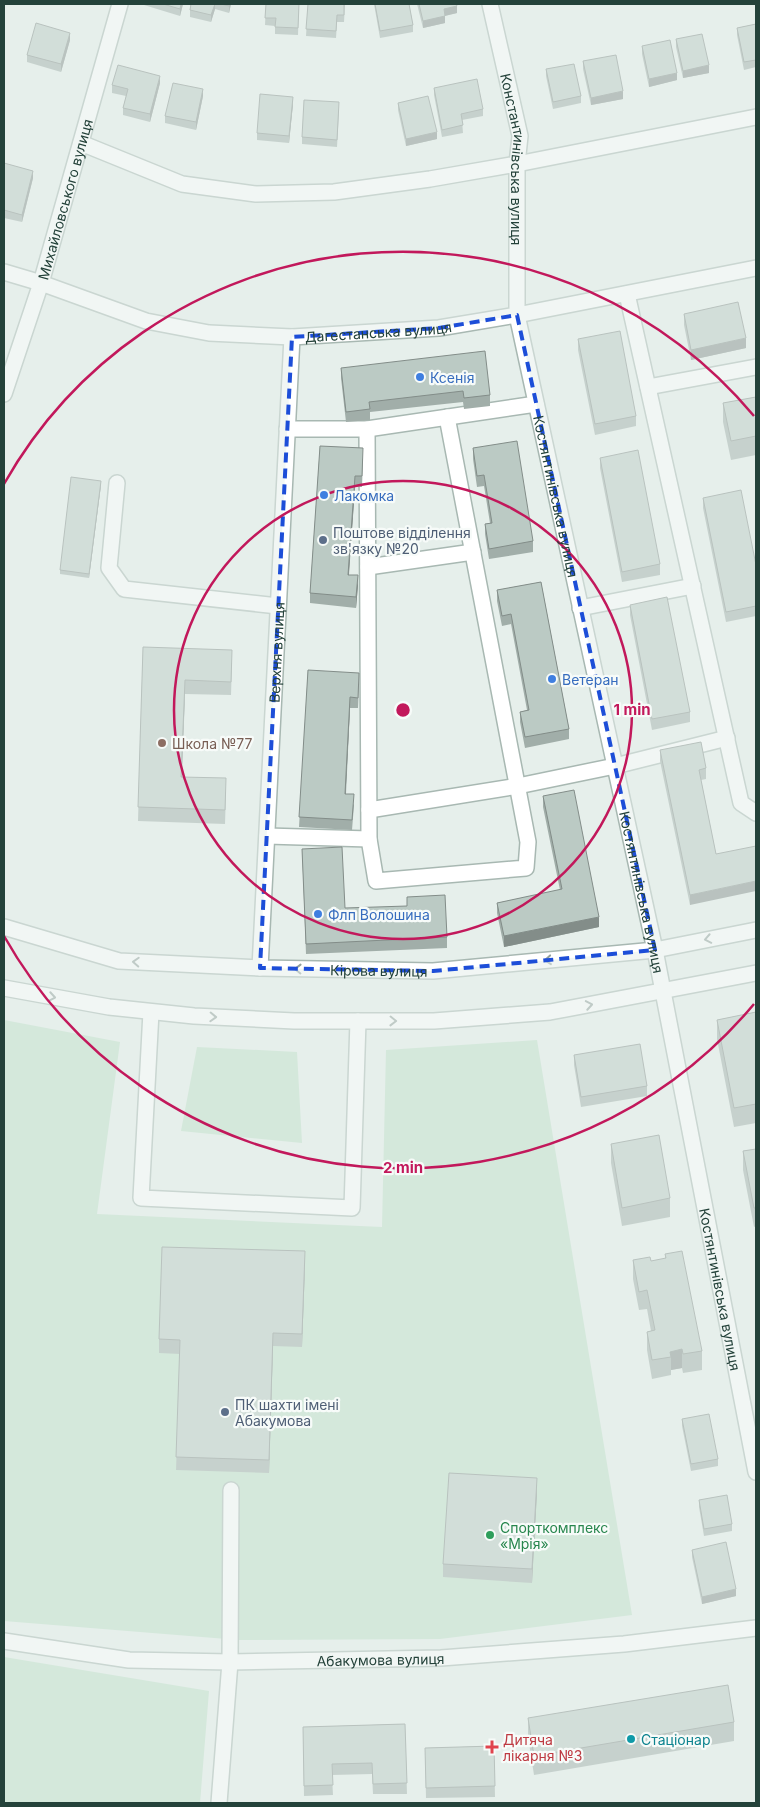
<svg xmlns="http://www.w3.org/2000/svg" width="760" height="1807" viewBox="0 0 760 1807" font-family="Inter,sans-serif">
<rect width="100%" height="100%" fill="#e6efeb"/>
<path fill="#bfe0c8" d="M4 1020 120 1042 97 1214 382 1227 386 1050 537 1040 632 1615 440 1639 239 1640 4 1621Z
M197 1047 297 1052 302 1143 181 1131Z
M4 1657 209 1691 200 1803H4Z"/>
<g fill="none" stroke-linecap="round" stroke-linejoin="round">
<defs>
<g id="minor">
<path id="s1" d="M490 4 520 136 517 164V315L655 950 756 1472"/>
<path d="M81 143 182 184 256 194 334 192 430 179 517 164 756 117"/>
<path id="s2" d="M4 272 41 283 146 321 209 333 292 337 439 328 517 315 756 268"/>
<path d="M627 294 741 803 756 813"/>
<path d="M648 387 756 367"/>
<path id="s3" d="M4 394 41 283 120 4"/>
<path d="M287 429H367L536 404"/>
<path d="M367 429 369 839 376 881 526 868 528 842 447 417"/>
<path d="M117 483 109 568 124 589 278 606"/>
<path d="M368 567 473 552"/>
<path d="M580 608 693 586"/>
<path d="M369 810 518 786 615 766 727 738"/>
<path d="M267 836 369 839"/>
<path id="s4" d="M4 927 119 961 260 968 433 971 655 950 756 930"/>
<path id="s5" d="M260 968 292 337"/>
<path d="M4 988 109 1007 194 1016 294 1021H434L550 1012 756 973"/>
<path d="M151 1012 141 1198 352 1208 358 1021"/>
<path id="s6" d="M4 1641 129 1660 230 1662 441 1658 624 1644 756 1628"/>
<path d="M219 1803 230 1662 231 1490"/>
</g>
</defs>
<use href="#minor" stroke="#a8b8b2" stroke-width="18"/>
<use href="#minor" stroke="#fff" stroke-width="15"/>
</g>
<path fill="#a1aea9" d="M144 4H183L180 16 144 5Z
M191 4H231L229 13 215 9 211 22 190 17V10Z
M266 4H299L298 35 275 34V26L265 25Z
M308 4H345L344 22H337L336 38 306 36Z
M374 4H409L413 25V32L380 38Z
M417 4H456L457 13 445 16V23L423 28Z
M756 24V67L744 70 737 35V28Z
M676 39 709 73 683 78 676 47Z
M70 40 61 72 27 62V55Z
M642 46 677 80 649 87 642 54Z
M583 61 623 99 591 105 583 69Z
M546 69 581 96V103L553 109 546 76Z
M160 83 150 122 123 115V108L126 96 112 93V85Z
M434 88 483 109V116L462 120 463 133 442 137 434 95Z
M203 96 196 130 165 123V116Z
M398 103 437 139 406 146 398 110Z
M293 104 289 143 257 140V133Z
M339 110 337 147 302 144V137Z
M4 163 33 178 22 222 4 218Z
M684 314 746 348 691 360 684 325Z
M578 339 636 416V426L595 435 578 350Z
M341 368 490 395V406L464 409 463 402 370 412V420L346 422 341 378Z
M756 397V455L731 460 723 422V403Z
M320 446 363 459 362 487H355L349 575 358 585 356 608 310 603V593Z
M473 448 533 541V552L489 559 485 534V524L490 523 484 486 477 487 473 459Z
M600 458 660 564V575L622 582 600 468Z
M101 485 89 578 60 574V570Z
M703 498 756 565V616L726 622 703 508Z
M541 582 569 729V739L525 748 520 722V712L527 710 511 624 502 626 497 601V590Z
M630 605 690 712V722L652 730 630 615Z
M143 647 232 663 231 695 185 694 182 777 226 792 225 824 138 821Z
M308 670 359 684 358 708H350L346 794 354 805 352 830 299 827Z
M660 750 706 768V779L701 780 716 854 690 905 660 761Z
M543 796 599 927 504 947 497 913V903L560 890 543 807Z
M302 849 345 908 447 937V948L306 954Z
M756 1012V1123L734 1127 717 1039V1020Z
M574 1055 647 1086V1096L581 1107 574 1065Z
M611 1144 670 1198V1217L622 1226 611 1163Z
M756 1149V1226L754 1227 743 1170V1151Z
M665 1254 702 1351V1370L683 1373 682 1368 671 1370V1375L652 1379 647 1350V1332L651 1331 647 1309 639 1310 633 1279V1260L651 1261 665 1259Z
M305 1265 302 1347 273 1346 269 1473 176 1470 180 1354 159 1353V1339Z
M682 1419 718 1459V1466L691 1471 682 1426Z
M537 1492 532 1583 443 1577V1564Z
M699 1500 732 1524V1531L704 1536 699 1507Z
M692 1550 736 1596 702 1604 692 1557Z
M528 1718 734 1722V1741L534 1775 528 1737Z
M405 1724 407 1794H373L372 1774 332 1775 333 1795 304 1796 303 1727Z
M494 1746 495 1797 426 1798 425 1748Z"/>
<path fill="#838d89" d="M181 4H183L180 16V9Z
M215 4V9L211 22V15Z
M229 4H231L229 13Z
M457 6V13L444 16V9Z
M445 16V23L423 28V21Z
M70 33V40L61 72V64Z
M709 65V73L683 78V71Z
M677 73V80L649 87V79Z
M160 76V83L150 122V114Z
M203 89V96L196 130V122Z
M623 91V99L591 105V98Z
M293 97V104L289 143V136Z
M437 132V139L406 146V139Z
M33 171V178L22 222V215Z
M746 338V348L691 360V350Z
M355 476V487L348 585V575Z
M101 481V485L89 578V574Z
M358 575V585L356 608V597Z
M185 680V694L181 790V777Z
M350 697V708L345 804V794Z
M756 881V891L690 905V895Z
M599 917V927L504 947V936Z
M305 1251V1265L302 1347V1334Z
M273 1333V1346L269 1473V1460Z
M682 1349V1368L671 1370V1357L670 1352Z
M537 1478V1492L532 1583V1569Z
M736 1589V1596L702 1604V1597Z"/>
<path fill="#bbcac4" stroke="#838d89" d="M163 4H181L180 9Z
M191 4H215L211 15 190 10Z
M221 4H229V6Z
M266 4H299L298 28 275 27 276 18H265Z
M308 4H344V15H337L336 31 306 29Z
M375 4H409L413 25 380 31Z
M419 4H456L457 6 444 9 445 16 423 21Z
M36 23 70 33 61 64 27 55Z
M756 24V60L744 62 737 28Z
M702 34 709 65 683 71 676 39Z
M670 40 677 73 649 79 642 46Z
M616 55 623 91 591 98 583 61Z
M574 64 581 96 553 102 546 69Z
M118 65 160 76 150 114 123 108 128 89 112 85Z
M477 79 483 109 461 114 463 125 442 130 434 88Z
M173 83 203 89 196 122 165 116Z
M260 94 293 97 289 136 257 133Z
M428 96 437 132 406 139 398 103Z
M304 100 339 102 337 140 302 137Z
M4 163 33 171 22 215 4 210Z
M738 302 746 338 691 350 684 314Z
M620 331 636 416 595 424 578 339Z
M485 351 490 395 464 398 463 391 369 402 370 409 346 412 341 368Z
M756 397V436L731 441 723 403Z
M517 441 533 541 489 549 485 524 492 523 484 475 477 476 473 448Z
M320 446 363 448 362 476H355L348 575H358L356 597 310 593Z
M638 450 660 564 622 572 600 458Z
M71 477 101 481 89 574 60 570Z
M741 490 756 565V606L726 612 703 498Z
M541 582 569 729 525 737 520 712 529 710 511 614 502 616 497 590Z
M667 597 690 712 652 719 630 605Z
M143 647 232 650 231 682 185 680 181 777 226 778 225 810 138 807Z
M308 670 359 673 358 698 350 697 345 794H354L352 820 299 817Z
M701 742 706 768 699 770 716 854 756 846V881L690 895 660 750Z
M574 790 599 917 504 936 497 903 562 889 543 796Z
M342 847 345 908 407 906V897L445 895 447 937 306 944 302 849Z
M756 1012V1104L734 1108 717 1020Z
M640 1044 647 1086 581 1097 574 1055Z
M659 1135 670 1198 622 1208 611 1144Z
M756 1149V1208H754L743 1151Z
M162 1247 305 1251 302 1334 273 1333 269 1460 176 1457 180 1340 159 1339Z
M682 1251 702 1351 683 1354 682 1349 670 1352 671 1357 652 1360 647 1332 655 1330 647 1290 639 1292 633 1260 650 1257 651 1261 666 1258 665 1254Z
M709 1414 718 1459 691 1464 682 1419Z
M449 1473 537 1478 532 1569 443 1564Z
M727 1495 732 1524 704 1529 699 1500Z
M726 1542 736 1589 702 1597 692 1550Z
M728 1685 734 1722 534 1756 528 1718Z
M405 1724 407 1783 373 1784 372 1763 332 1764 333 1785 304 1786 303 1727Z
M494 1746 495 1786 426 1788 425 1748Z"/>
<defs><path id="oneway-chevron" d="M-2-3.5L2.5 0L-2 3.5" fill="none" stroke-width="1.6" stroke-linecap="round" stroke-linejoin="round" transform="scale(1.25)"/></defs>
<g stroke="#92a09c">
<use href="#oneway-chevron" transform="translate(708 939) rotate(169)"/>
<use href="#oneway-chevron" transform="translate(548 960) rotate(175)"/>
<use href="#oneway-chevron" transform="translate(136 962) rotate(-177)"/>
<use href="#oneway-chevron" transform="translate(298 969) rotate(-179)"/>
<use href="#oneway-chevron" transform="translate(52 997) rotate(10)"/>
<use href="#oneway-chevron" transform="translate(589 1005) rotate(-10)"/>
<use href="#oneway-chevron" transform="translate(213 1017) rotate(2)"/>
<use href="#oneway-chevron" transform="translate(393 1021) rotate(1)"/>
</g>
<path d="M0 0H760V1807H0ZM517 315 655 950 433 971 260 968 292 337 439 328Z" fill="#e6efeb" fill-opacity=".55" fill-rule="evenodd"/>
<path fill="none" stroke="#1d4ed8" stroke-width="4" stroke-dasharray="10 6" stroke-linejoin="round" d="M517 315 655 950 433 971 260 968 292 337 439 328Z"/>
<g fill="none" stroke="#c2185b" stroke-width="2.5">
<circle cx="403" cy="710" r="229"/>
<path d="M754 1004A458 458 0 0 1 4 936M4 484A458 458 0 0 1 754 416"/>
</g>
<g fill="#3f7fe0" stroke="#f7fbf9" stroke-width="2">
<circle cx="420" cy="377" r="5"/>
<circle cx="324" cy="495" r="5"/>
<circle cx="552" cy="679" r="5"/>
<circle cx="318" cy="914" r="5"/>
</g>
<g fill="#5c6f8a" stroke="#f7fbf9" stroke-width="2">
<circle cx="323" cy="540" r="5"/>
<circle cx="225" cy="1412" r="5"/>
</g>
<circle fill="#8d6e63" stroke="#f7fbf9" stroke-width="2" cx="162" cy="743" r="5"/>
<circle fill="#2e9e5b" stroke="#f7fbf9" stroke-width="2" cx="490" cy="1535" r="5"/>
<circle fill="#0f9aa8" stroke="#f7fbf9" stroke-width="2" cx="631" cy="1739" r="5"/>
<path fill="#e0444e" stroke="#f7fbf9" stroke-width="2" d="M489.5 1739.5h5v5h5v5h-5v5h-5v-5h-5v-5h5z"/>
<g text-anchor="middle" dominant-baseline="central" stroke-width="4.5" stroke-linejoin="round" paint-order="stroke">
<g font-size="14" fill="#24423a" stroke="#f7fbf9">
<text stroke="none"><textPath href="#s1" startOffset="158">Константинівська вулиця</textPath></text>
<text stroke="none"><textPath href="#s3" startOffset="204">Михайловського вулиця</textPath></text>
<text stroke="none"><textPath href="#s2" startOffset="384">Дагестанська вулиця</textPath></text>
<text stroke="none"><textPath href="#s1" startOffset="500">Костянтинівська вулиця</textPath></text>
<text stroke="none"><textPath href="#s5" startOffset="316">Верхня вулиця</textPath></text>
<text stroke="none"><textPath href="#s1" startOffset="905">Костянтинівська вулиця</textPath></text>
<text stroke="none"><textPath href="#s4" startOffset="380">Кірова вулиця</textPath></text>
<text stroke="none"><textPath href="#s1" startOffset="1310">Костянтинівська вулиця</textPath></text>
<text stroke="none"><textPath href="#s6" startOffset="378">Абакумова вулиця</textPath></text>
</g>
<g font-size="14" fill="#366cbe" stroke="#f7fbf9" text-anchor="start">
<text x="430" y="377">Ксенія</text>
<text x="334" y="495">Лакомка</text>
<text x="562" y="679">Ветеран</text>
<text x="328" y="914">Флп Волошина</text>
</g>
<g font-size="14" fill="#4e5e75" stroke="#f7fbf9" text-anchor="start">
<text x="333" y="532">Поштове відділення<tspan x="333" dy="16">зв'язку №20</tspan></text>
<text x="235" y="1404">ПК шахти імені<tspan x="235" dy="16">Абакумова</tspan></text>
</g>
<g font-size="14" fill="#785e54" stroke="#f7fbf9" text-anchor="start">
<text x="172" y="743">Школа №77</text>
</g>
<g font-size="14" fill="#27864d" stroke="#f7fbf9" text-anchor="start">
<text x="500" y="1527">Спорткомплекс<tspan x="500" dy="16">«Мрія»</tspan></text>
</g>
<g font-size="14" fill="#be3a42" stroke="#f7fbf9" text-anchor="start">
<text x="503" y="1739">Дитяча<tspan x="503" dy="16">лікарня №3</tspan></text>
</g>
<g font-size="14" fill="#0d838f" stroke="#f7fbf9" text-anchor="start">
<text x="641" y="1739">Стаціонар</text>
</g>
</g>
<circle cx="403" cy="710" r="8" fill="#c2185b" stroke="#f7fbf9" stroke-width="2.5"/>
<g font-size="15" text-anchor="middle" font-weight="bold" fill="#c2185b" stroke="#f7fbf9" stroke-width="4.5" stroke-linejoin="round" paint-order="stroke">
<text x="632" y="715">1 min</text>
<text x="403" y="1173">2 min</text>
</g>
<rect width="760" height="1807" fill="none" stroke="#24423a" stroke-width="10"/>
</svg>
